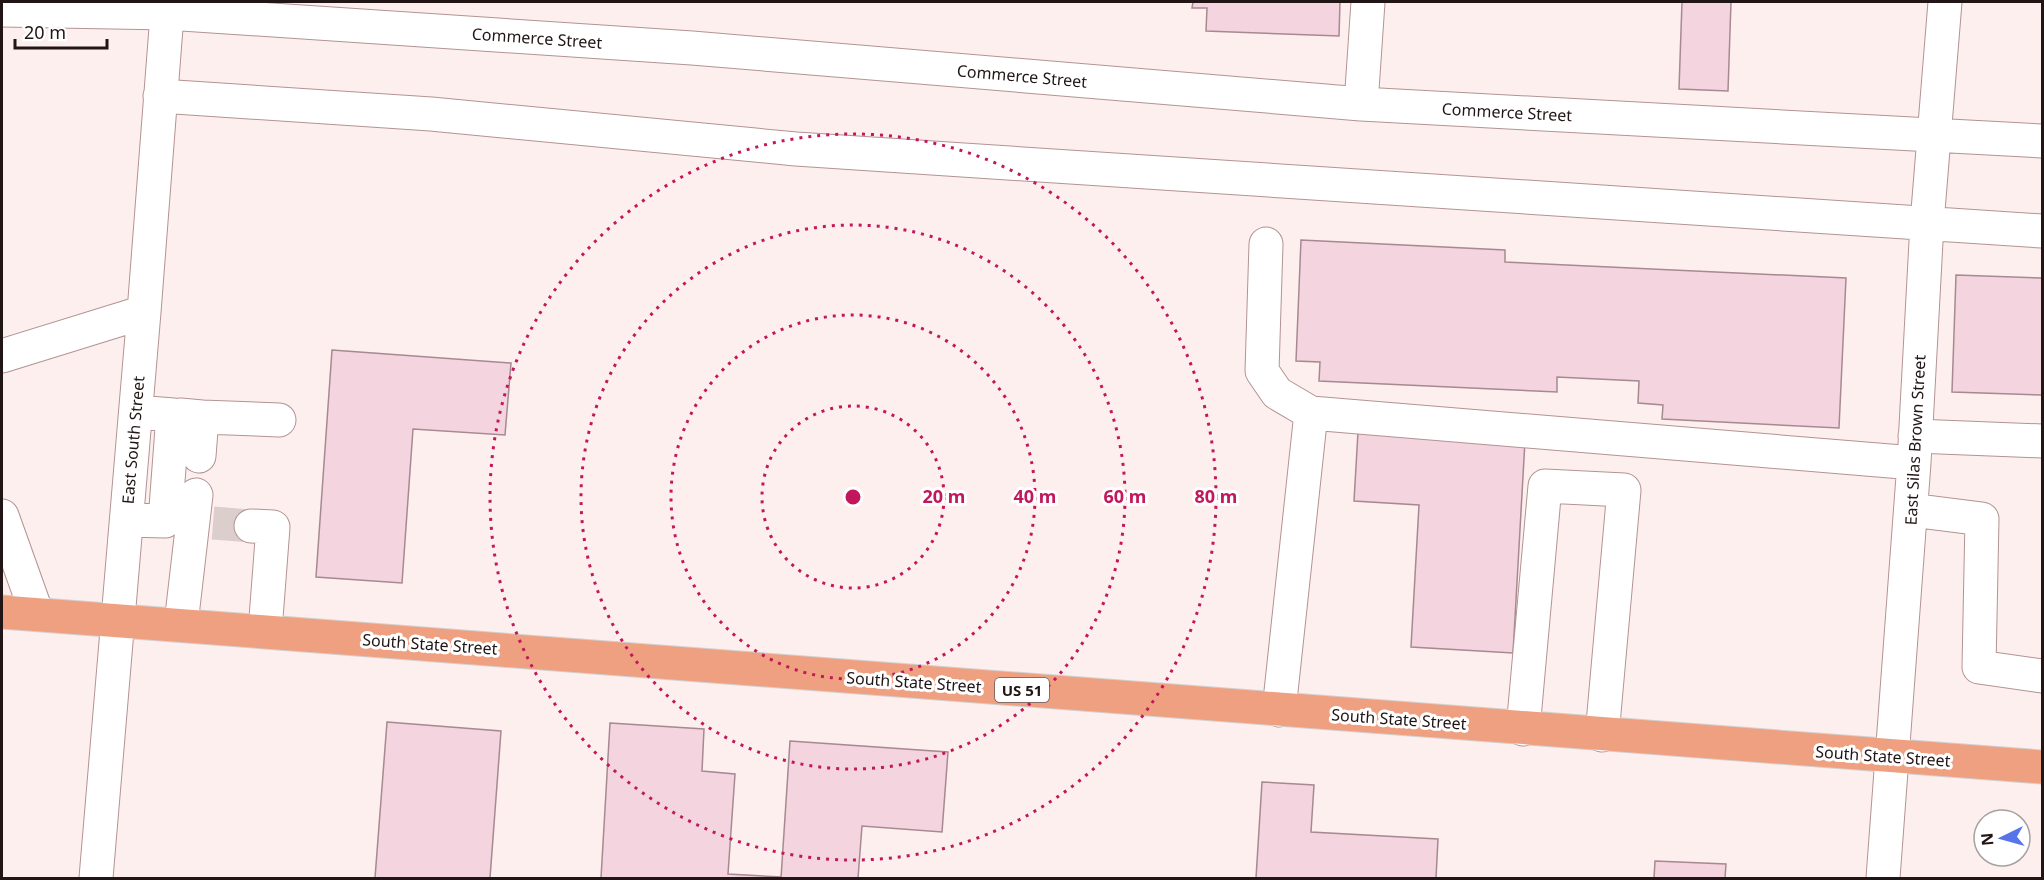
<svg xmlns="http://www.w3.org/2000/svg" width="2044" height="880" viewBox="0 0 2044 880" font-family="'Noto Sans',sans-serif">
<rect width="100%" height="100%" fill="#fdefee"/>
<path fill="#f4d4de" stroke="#a78992" stroke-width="1.5" d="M1193 2H1340L1339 36 1206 31 1207 8H1192Z
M1682 2H1731L1728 91 1679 89Z
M1301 240 1505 250V262L1846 278 1839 428 1662 419 1663 405 1638 403 1639 381 1557 377V392L1319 381 1320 362 1296 361Z
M1956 275 2042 278V395L1952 392Z
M332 350 511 363 505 435 413 429 402 583 316 577Z
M1358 432 1525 441 1513 653 1411 647 1419 505 1354 501Z
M387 722 501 731 490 878H375Z
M610 723 704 729 702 771 735 774 728 874 781 877V878H601Z
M790 741 948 752 942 832 862 826 858 878H781Z
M1262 782 1314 785 1311 832 1438 839 1436 878H1256Z
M1655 861 1726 864 1725 878H1654Z"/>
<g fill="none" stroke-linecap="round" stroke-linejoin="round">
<path stroke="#dccecd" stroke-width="33" stroke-dasharray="33 16" stroke-linecap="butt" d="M213 523 251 526"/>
<defs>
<path id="minor" d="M2 10 167 13 692 48 1361 104 2042 141
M160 96 431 114 796 149 2042 231
M1361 104 1368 2
M1266 244 1262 371 1277 393 1311 413 1279 710
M2 356 144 312
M1311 413 1914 463
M180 415 202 417 199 456
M202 417 279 420
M1915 436 2042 441
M1911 510 1982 519 1979 667 2042 676
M2 516 37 614
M127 520 165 521 173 415 136 412
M251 526 273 527 265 631
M181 624 196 495
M1523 729 1545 486 1624 490 1602 735
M96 878 144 312 168 2
M1883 878 1914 463 1927 223 1945 2"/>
<path id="major" d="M2 612 2042 767"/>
</defs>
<use href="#minor" stroke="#b39393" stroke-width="35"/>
<use href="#major" stroke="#d3d0d0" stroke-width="35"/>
<use href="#minor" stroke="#fff" stroke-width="33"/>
<use href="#major" stroke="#eea080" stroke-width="33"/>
</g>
<g fill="none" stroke="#c2185b" stroke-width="3" stroke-dasharray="3 6">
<circle cx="853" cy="497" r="91"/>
<circle cx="853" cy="497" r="182"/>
<circle cx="853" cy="497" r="272"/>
<circle cx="853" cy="497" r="363"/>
</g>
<g text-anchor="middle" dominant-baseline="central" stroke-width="6" stroke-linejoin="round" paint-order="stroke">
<rect fill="#fff" stroke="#645b5b" stroke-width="1.5" x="995" y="678" width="54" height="24" rx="4.5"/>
<g font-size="15" font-weight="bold" fill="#211515">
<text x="1022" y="690">US 51</text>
</g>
<g font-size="16" fill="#211515" stroke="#fff">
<text transform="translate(537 38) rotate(4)">Commerce Street</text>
<text transform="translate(1022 76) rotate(5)">Commerce Street</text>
<text transform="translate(1507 112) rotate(3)">Commerce Street</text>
<text transform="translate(133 440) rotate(-85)">East South Street</text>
<text transform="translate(1915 440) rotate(-87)">East Silas Brown Street</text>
<text transform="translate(430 644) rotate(4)">South State Street</text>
<text transform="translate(914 682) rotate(4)">South State Street</text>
<text transform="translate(1399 719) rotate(4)">South State Street</text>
<text transform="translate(1883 756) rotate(4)">South State Street</text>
</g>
</g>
<circle cx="853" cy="497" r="9" fill="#c2185b" stroke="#fff" stroke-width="3"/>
<g font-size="18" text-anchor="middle" font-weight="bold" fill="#c2185b" stroke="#fff" stroke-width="6" stroke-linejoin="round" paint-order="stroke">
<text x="944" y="503">20 m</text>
<text x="1035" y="503">40 m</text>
<text x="1125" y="503">60 m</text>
<text x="1216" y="503">80 m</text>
</g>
<rect width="2044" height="880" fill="none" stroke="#211515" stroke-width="6"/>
<g transform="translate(2002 838) rotate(265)"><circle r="28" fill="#ffffff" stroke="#a6a1a1" stroke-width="1.5"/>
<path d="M0-4.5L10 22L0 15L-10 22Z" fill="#5774ea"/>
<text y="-9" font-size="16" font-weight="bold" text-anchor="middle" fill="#211515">N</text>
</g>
<path d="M15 39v9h92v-9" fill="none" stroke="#211515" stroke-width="3"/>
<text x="24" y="39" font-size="18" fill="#211515" stroke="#ffffff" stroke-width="4.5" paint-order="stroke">20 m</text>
</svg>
